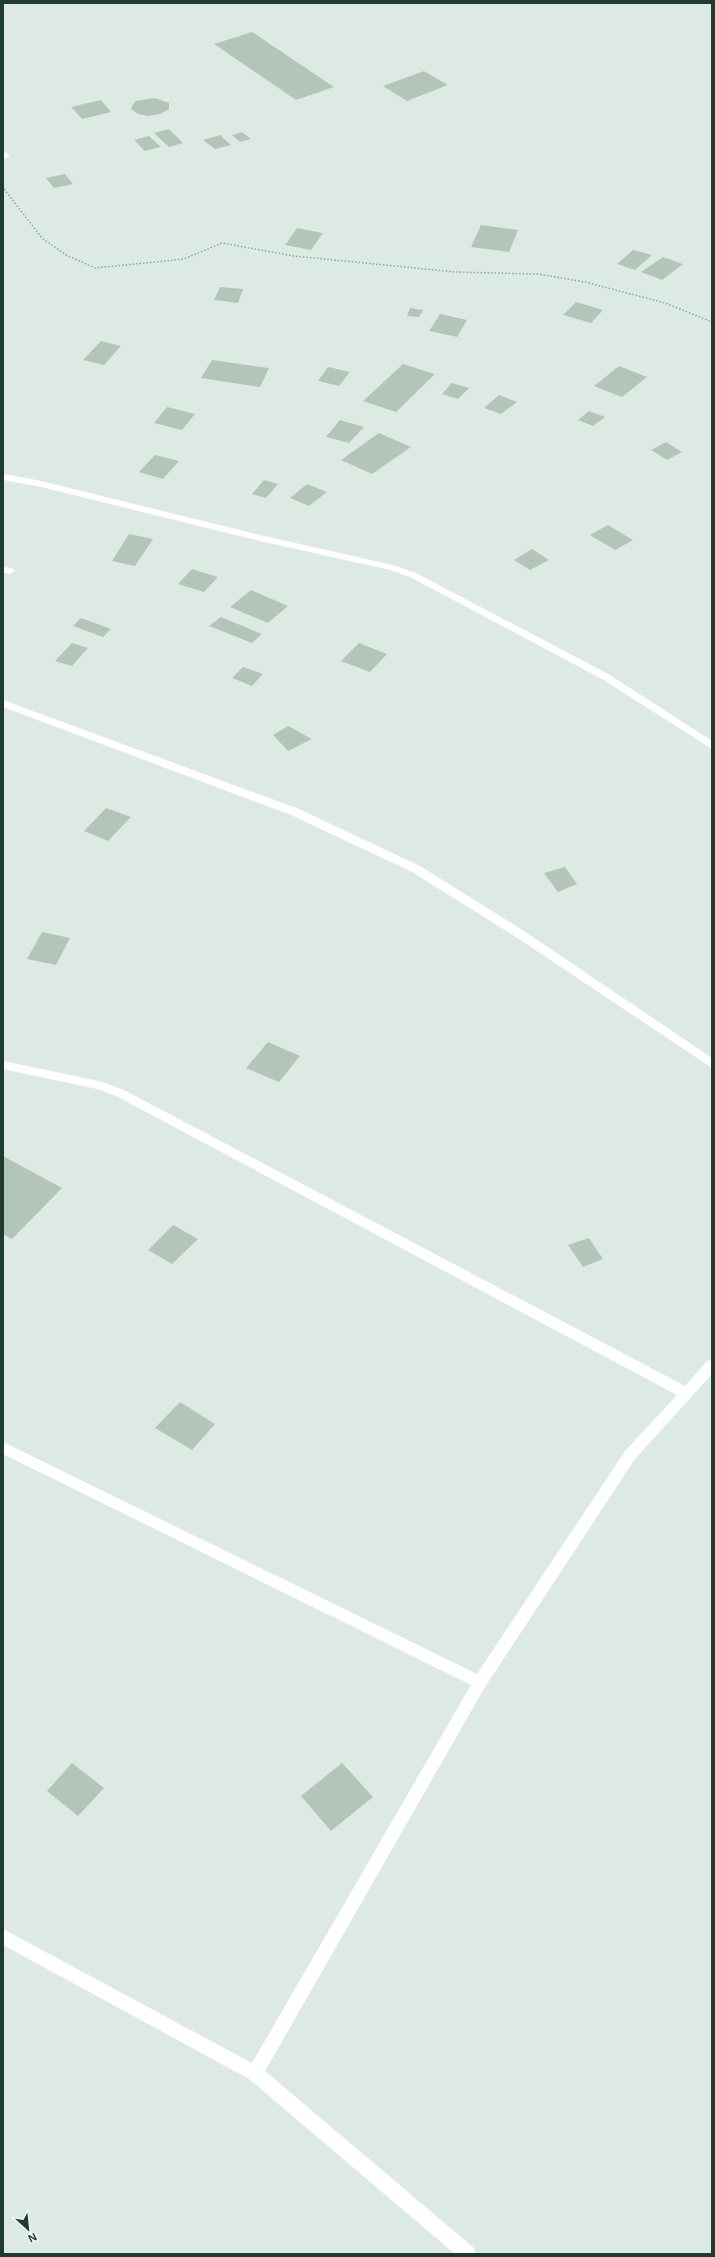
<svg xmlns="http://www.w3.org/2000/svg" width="715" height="2257" viewBox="0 0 715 2257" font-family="Arial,sans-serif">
<rect width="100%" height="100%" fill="#ddeae3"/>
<path fill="#b3c5bb" d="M252 32 334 87 296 100 214 44Z
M424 71 448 85 407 101 383 86Z
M155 98 169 103V109L160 114 148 116 138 114 131 109 133 104 136 101Z
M101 100 111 112 82 119 71 107Z
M169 129 183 143 169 147 154 133Z
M242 132 251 139 240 142 232 135Z
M220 135 231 145 215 149 203 140Z
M149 136 161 147 145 151 134 140Z
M65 174 73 184 54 188 46 178Z
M481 225 518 230 509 252 471 247Z
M297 228 323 233 311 250 285 245Z
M633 250 652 255 635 270 617 264Z
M663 257 683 264 662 280 641 272Z
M220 287 243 289 238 303 214 300Z
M576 302 603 310 591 323 563 315Z
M410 308 423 310 419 317 407 316Z
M440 314 467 320 457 337 429 331Z
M101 341 121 346 104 365 83 360Z
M212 360 269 368 260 387 201 378Z
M403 364 435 374 396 412 363 401Z
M619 366 647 377 622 397 594 386Z
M328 367 350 372 339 386 318 381Z
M452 383 469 388 458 399 442 394Z
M499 395 517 402 501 414 484 408Z
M167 407 195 414 182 430 154 423Z
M589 411 605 417 593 426 578 420Z
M340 420 364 427 349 443 326 437Z
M379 433 411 447 372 474 341 460Z
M666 442 682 452 667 460 651 450Z
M155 455 179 461 163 479 139 472Z
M264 480 278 484 266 498 252 494Z
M307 484 327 492 309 506 290 498Z
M608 525 633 540 615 550 590 535Z
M129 534 153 539 135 566 112 561Z
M532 549 549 560 530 570 514 560Z
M192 569 218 577 204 592 178 584Z
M251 590 288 606 268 623 230 607Z
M221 617 262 634 252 643 209 626Z
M81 618 111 629 103 637 73 626Z
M72 643 88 648 72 666 55 661Z
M359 643 387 654 370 672 341 661Z
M243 667 263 674 252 686 232 678Z
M288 726 312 739 288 751 273 735Z
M106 808 131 817 108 841 84 831Z
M565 867 577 884 558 892 544 873Z
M42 932 70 938 56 965 27 959Z
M268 1042 300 1056 279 1082 246 1068Z
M3 1156 62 1188 12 1239 3 1234Z
M173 1225 198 1239 172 1264 148 1250Z
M589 1238 603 1259 583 1267 568 1245Z
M180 1402 215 1424 192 1450 155 1428Z
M72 1763 104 1788 78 1816 47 1791Z
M342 1763 373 1797 331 1831 301 1796Z"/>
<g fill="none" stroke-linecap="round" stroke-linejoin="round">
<path stroke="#7daf98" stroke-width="1.5" stroke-dasharray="1.5 2" stroke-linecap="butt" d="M4 189 42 238 66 255 95 268 184 259 222 243 294 256 455 272 538 274 585 282 665 303 712 322"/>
<path fill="#fff" fill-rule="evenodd" d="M3 152 10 155 3 160Z
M3 474 37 480 260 535 393 565 416 573 610 675 712 741V749L602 679 410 577 390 570 260 541 37 486 3 480Z
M3 566 13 569 15 571 10 574 3 572Z
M3 700 299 809 420 866 527 933 712 1058V1068L519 939 412 872 291 815 3 707Z
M3 1061 99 1081 124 1090 685 1386 707 1361 712 1360V1374L635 1459 485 1687 265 2071 474 2248 476 2254H455L249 2079 3 1945V1929L252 2063 471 1685 3 1454V1442L477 1674 625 1451 677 1395 116 1096 97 1089 3 1069Z"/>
</g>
<rect width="715" height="2257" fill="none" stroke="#1f3a2e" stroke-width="8"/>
<g transform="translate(28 2229) rotate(153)" stroke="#eef7f1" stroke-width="3" paint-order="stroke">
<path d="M0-3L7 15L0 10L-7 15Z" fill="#1f3a2e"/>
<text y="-6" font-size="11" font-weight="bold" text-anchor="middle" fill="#1f3a2e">N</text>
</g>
</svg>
